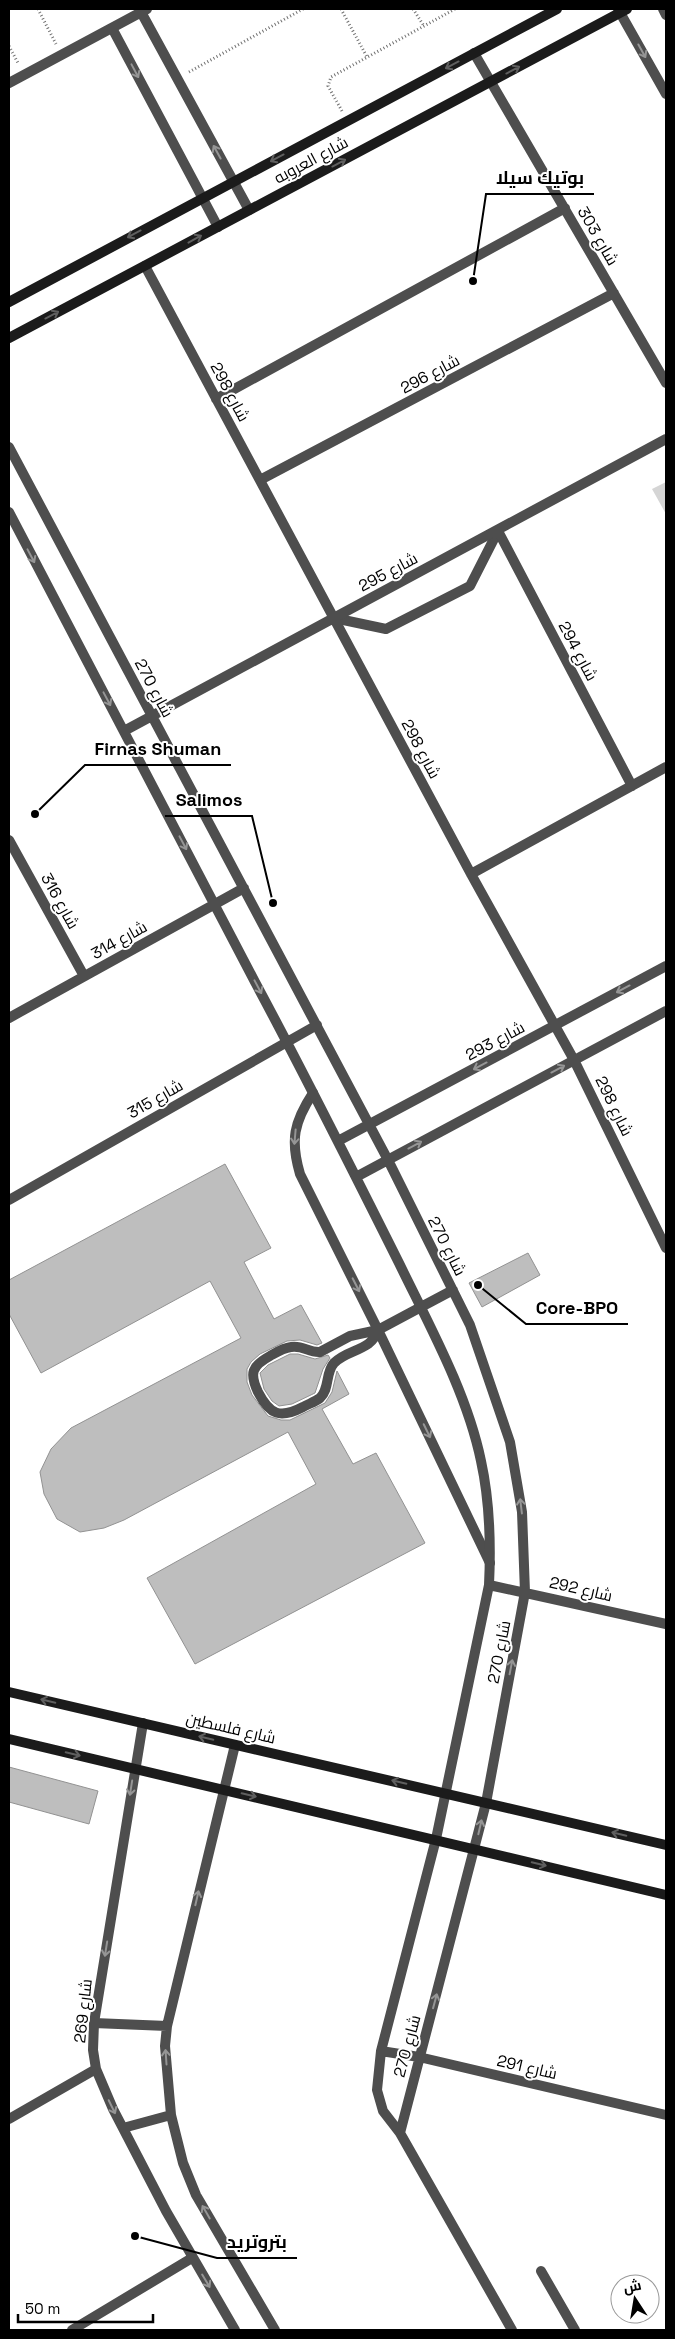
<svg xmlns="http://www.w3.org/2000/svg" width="675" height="2339" viewBox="0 0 675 2339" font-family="'Space Grotesk',Cairo,sans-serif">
<rect width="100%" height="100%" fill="#fff"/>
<path fill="#d5d5d5" d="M666 482V514L652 489Z"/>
<path fill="#bebebe" stroke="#929292" d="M225 1164 271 1248 244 1262 274 1319 301 1305 322 1343 317 1345 300 1340 287 1341 260 1354 251 1362 247 1369V1382L252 1395 268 1416 281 1420H290L325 1403 332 1392 337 1371 349 1394 322 1409 353 1464 376 1453 425 1543 195 1664 147 1578 316 1484 288 1432 124 1520 104 1528 80 1532 57 1519 44 1494 40 1472 51 1449 71 1428 241 1338 210 1281 41 1373 9 1314V1280Z
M528 1253 540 1275 482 1307 469 1283Z
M290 1354H298L315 1359 328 1355 330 1358 323 1369 315 1393 292 1404 279 1406 272 1401 264 1389 260 1373 268 1365Z
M9 1767 98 1791 89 1824 9 1802Z"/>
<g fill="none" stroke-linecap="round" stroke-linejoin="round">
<path stroke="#707070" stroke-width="3" stroke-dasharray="1 2.5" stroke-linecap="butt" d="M38 9 56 44
M341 9 367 57
M413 9 424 26
M9 46 18 63
M189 72 303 9
M342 111 328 86 331 77 455 9"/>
<path stroke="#4e4e4e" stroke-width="10" d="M334 618 386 629 470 586 498 531
M313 1093C294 1122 290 1140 300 1174L378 1330 490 1563
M378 1330C372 1351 347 1349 334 1363 325 1373 330 1389 320 1398 315 1402 308 1404 303 1407 280 1419 270 1415 258 1392 249 1373 252 1366 270 1356 277 1352 283 1348 291 1347 303 1345 309 1353 320 1352L350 1336Z
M378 1330 421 1307
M541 2271 575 2330"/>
<path stroke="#4e4e4e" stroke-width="10" d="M618 9 666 94
M663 9 666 15
M141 12 249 210
M112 28 218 227
M474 53 666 383
M9 83 147 9
M145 266 471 874 574 1060 666 1248
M216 399 565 208
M9 447 388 1160 470 1325 510 1442 522 1512 525 1592 486 1803 400 2133
M260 480 614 293
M9 512C91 669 173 825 255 982 305 1075 352 1169 399 1263 429 1325 467 1393 481 1461 490 1502 491 1543 489 1585L436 1839 381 2051 377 2090 383 2111 400 2133 512 2330
M498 531 632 786
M124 731 666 439
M9 840 84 976
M471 874 666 767
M9 1018 244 888
M338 1141 666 966
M356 1177 666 1011
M9 1200 317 1025
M421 1307 453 1290
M489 1585 666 1624
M143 1723 94 2023 93 2050 96 2069 113 2109 166 2211 235 2330
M235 1745 167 2026 165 2046 171 2115 183 2163 196 2195 275 2330
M94 2023 167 2026
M381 2051 419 2057 666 2115
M9 2119 96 2069
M123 2128 171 2115
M72 2330 192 2258"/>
<path stroke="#1b1b1b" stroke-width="10" d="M9 302 557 9
M9 338 627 9
M9 1692 666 1845
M9 1739 666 1895"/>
</g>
<defs><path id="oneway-shaft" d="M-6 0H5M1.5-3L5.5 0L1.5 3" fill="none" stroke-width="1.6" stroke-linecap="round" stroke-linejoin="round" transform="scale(1.25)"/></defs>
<g stroke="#959595">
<use href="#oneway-shaft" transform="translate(642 51) rotate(61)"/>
<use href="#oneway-shaft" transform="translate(135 71) rotate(62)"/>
<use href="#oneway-shaft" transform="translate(217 152) rotate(-119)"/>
<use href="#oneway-shaft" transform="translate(31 556) rotate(62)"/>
<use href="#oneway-shaft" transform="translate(107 699) rotate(62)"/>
<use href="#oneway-shaft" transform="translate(183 843) rotate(62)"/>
<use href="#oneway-shaft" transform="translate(258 987) rotate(62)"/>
<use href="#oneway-shaft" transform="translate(623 989) rotate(152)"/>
<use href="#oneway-shaft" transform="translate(480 1066) rotate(152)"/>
<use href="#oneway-shaft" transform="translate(558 1069) rotate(-28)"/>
<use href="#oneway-shaft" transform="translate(295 1137) rotate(95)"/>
<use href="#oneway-shaft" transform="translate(415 1145) rotate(-28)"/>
<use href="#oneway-shaft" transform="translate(356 1285) rotate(63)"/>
<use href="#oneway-shaft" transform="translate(427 1431) rotate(64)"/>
<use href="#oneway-shaft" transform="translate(521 1506) rotate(-97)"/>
<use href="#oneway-shaft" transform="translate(511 1667) rotate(-79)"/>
<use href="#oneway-shaft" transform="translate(131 1788) rotate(99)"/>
<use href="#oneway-shaft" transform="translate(480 1827) rotate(-77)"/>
<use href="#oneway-shaft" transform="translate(197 1898) rotate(-77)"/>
<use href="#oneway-shaft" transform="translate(106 1949) rotate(99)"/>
<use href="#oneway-shaft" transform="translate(435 2001) rotate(-75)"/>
<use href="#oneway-shaft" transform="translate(166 2057) rotate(-94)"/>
<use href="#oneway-shaft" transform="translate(112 2107) rotate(64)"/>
<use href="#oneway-shaft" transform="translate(206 2212) rotate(-120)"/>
<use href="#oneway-shaft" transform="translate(206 2281) rotate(59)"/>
</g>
<g stroke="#5f5f5f">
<use href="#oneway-shaft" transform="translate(452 65) rotate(152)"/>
<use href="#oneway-shaft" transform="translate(513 70) rotate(-28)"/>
<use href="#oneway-shaft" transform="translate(277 158) rotate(152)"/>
<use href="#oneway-shaft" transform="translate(339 163) rotate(-28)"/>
<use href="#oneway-shaft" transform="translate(134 234) rotate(152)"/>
<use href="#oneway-shaft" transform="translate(195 239) rotate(-29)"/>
<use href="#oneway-shaft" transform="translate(52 315) rotate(-28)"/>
<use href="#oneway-shaft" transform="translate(48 1701) rotate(-167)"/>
<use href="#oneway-shaft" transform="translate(206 1738) rotate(-167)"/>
<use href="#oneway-shaft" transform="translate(73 1754) rotate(13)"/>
<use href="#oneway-shaft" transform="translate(399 1782) rotate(-167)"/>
<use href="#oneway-shaft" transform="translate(249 1795) rotate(13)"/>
<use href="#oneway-shaft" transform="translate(619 1834) rotate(-167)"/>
<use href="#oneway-shaft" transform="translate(539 1864) rotate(14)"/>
</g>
<g text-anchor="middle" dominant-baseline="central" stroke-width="4" stroke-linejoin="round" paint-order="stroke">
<g font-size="16" fill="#000" stroke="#fff">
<text transform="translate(311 160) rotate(-28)">شارع العروبه</text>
<text transform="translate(598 236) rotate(60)">شارع 303</text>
<text transform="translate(430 374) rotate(-28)">شارع 296</text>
<text transform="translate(230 392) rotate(62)">شارع 298</text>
<text transform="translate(388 572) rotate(-28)">شارع 295</text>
<text transform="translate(578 651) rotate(62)">شارع 294</text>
<text transform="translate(154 688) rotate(62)">شارع 270</text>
<text transform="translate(421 749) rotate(62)">شارع 298</text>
<text transform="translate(60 901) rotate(61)">شارع 316</text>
<text transform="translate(119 940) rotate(-29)">شارع 314</text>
<text transform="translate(495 1041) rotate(-28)">شارع 293</text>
<text transform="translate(155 1099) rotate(-30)">شارع 315</text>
<text transform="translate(614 1106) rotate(64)">شارع 298</text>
<text transform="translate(447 1246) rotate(63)">شارع 270</text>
<text transform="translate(581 1589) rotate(13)">شارع 292</text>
<text transform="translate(499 1652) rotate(-79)">شارع 270</text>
<text transform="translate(231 1728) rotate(13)">شارع فلسطين</text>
<text transform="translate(83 2011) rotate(-84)">شارع 269</text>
<text transform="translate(407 2046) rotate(-75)">شارع 270</text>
<text transform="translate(527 2067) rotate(13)">شارع 291</text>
</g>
</g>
<path fill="none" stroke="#000" stroke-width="2" d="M473 281L486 194H594M35 814L85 765H231M273 903L252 816H165M478 1285L526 1324H628M135 2236L217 2258H297"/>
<g fill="#000" stroke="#fff" stroke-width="2">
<circle cx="473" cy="281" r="5"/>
<circle cx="35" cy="814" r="5"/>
<circle cx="273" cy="903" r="5"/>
<circle cx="478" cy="1285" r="5"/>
<circle cx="135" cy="2236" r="5"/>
</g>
<g font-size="18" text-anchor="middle" font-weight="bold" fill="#000" stroke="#fff" stroke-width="4" stroke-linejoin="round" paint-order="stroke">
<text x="540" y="184">بوتيك سيلا</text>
<text x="158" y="755">Firnas Shuman</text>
<text x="209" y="806">Salimos</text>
<text x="577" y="1314">Core-BPO</text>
<text x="257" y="2248">بتروتريد</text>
</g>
<rect width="675" height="2339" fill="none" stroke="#000000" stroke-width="20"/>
<g transform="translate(635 2299) rotate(348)"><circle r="24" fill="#ffffff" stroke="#999999"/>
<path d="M0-4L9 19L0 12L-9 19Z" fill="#000000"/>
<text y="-8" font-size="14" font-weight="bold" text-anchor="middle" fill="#000000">ش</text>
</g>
<path d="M18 2314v8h135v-8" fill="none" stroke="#000000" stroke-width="2.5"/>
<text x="25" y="2314" font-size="15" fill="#000000" stroke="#ffffff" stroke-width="4" paint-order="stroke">50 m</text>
</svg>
